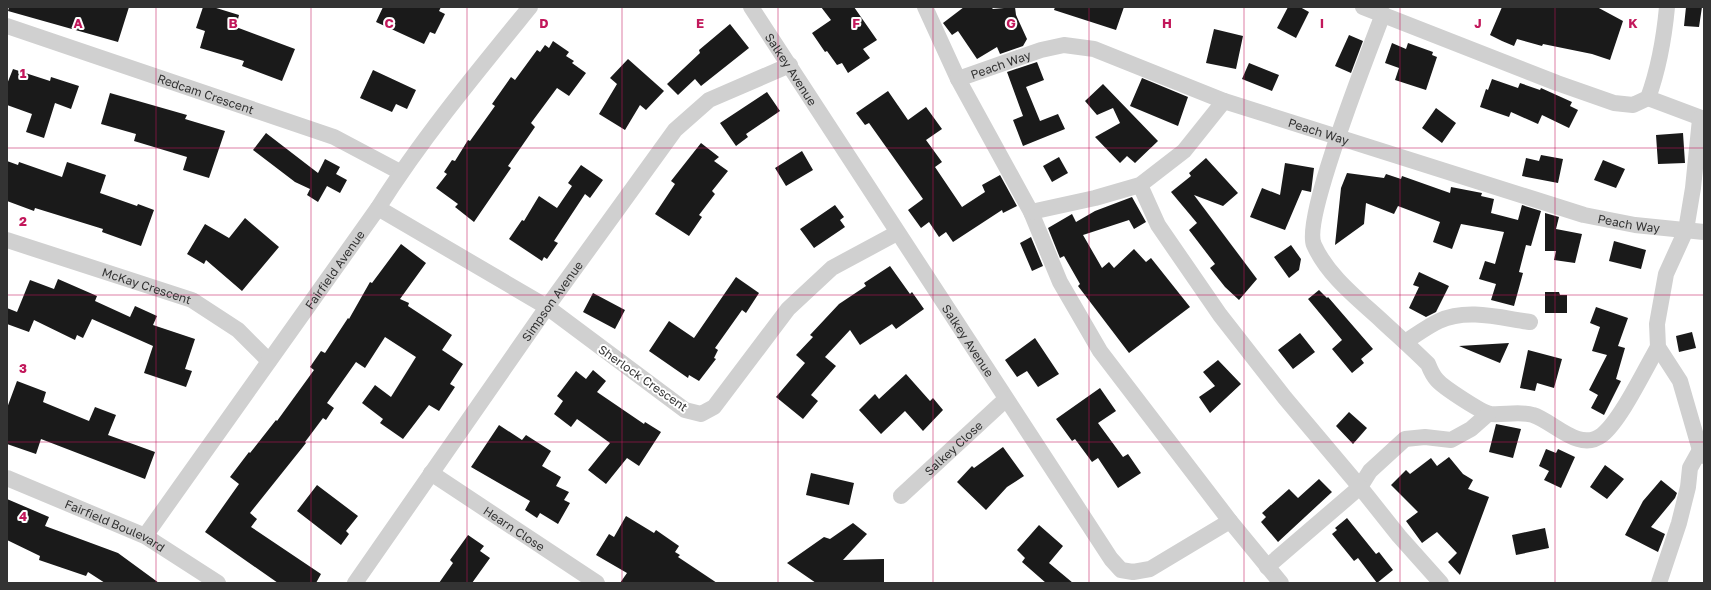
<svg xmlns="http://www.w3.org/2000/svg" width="1711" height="590" viewBox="0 0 1711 590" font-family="'Golos Text',sans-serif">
<rect width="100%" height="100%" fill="#fff"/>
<path fill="#1a1a1a" d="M9 7H129L118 42 8 11Z
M203 7H213L239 15 236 27 295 49 282 81 242 66 244 61 200 48 205 31 196 28Z
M383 7H441L439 11 445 14 435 34 430 32 424 44 376 22Z
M821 7H854L877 40 863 49 870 58 848 73 842 63 837 65 827 51 825 52 812 33 831 20Z
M964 7H991L993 9 1015 7 1016 15 1027 39 1023 46 1000 54 997 47 977 59 958 31 952 35 943 23Z
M1055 7H1124L1116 30 1054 10Z
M1288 7H1300L1309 12 1296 38 1277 28Z
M1502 7H1597L1623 21 1610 60 1592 54 1543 44 1542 46 1517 39 1514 46 1502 41 1490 35Z
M1686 7H1702L1699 27 1684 26Z
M730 24 749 48 701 86 695 79 678 95 667 84 700 53 699 50Z
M1214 29 1243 36 1236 69 1206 63Z
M1349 35 1363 41 1351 73 1335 66Z
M553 41 569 52 566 56 574 61 572 63 586 73 569 96 557 88 531 123 535 127 508 166 511 168 474 222 455 207 458 204 436 188 447 174 444 172 452 160 455 161 468 140 470 141 495 106 492 104 511 77 515 80 537 50 540 52 545 45 549 48Z
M1392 43 1406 49 1408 43 1433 52 1432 55 1437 57 1426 90 1395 80 1399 68 1385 63Z
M628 59 664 91 646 110 640 105 625 130 599 114 617 84 610 78Z
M1037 62 1044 80 1026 87 1040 121 1058 114 1065 129 1023 146 1013 120 1023 116 1007 72Z
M1249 63 1279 75 1272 91 1242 79Z
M13 69 50 81 51 77 79 86 71 109 55 103 44 138 26 132 32 114 7 105V84Z
M373 70 416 90 407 109 396 104 392 112 360 98Z
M1142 78 1188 97 1178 126 1130 106Z
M1492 79 1518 88 1520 83 1540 90 1541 88 1572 102 1570 106 1578 110 1569 128 1542 115 1538 124 1511 112 1509 117 1480 107 1486 89 1488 90Z
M1103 84 1158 141 1135 163 1127 156 1120 163 1095 137 1120 123 1113 108 1097 115 1085 101Z
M888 91 908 120 926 107 942 129 926 140 942 162 935 167 962 207 985 192 982 185 1000 175 1017 206 1003 213 1002 210 953 242 946 232 939 237 929 222 921 228 908 210 923 199 869 123 865 125 856 113Z
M767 92 780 111 746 134 748 137 736 146 720 123Z
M110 93 187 115 185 119 225 131 209 178 183 170 187 157 134 141 136 134 101 124Z
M1436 108 1456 123 1442 143 1422 128Z
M266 133 318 173 325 159 340 167 336 174 347 180 340 193 327 186 318 202 307 195 310 189 295 182 253 150Z
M1683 133 1685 163 1658 164 1656 135Z
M701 143 719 157 714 161 728 171 712 191 715 194 699 215 702 217 689 236 655 214 675 184 671 181Z
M802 151 813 170 786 186 775 168Z
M1541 155 1563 159 1558 183 1522 176 1526 158 1539 161Z
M1059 157 1068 173 1052 182 1043 166Z
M1206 158 1238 193 1223 206 1194 195 1257 279 1239 300 1225 287 1210 268 1215 264 1189 230 1197 223 1171 192 1191 176 1189 173Z
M1603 160 1625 169 1616 188 1594 180Z
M7 161 18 165 19 162 62 177 67 162 106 175 100 193 137 206 138 204 154 210 141 246 102 232 103 229 35 208 34 211 7 201Z
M1285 163 1314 168 1311 192 1302 190 1285 230 1250 217 1262 188 1280 195Z
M581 165 603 180 590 198 585 194 554 241 558 243 547 259 544 257 542 261 509 239 522 220 524 221 539 196 557 208 572 186 568 183Z
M1347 173 1384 178 1386 174 1401 179 1402 176 1450 193 1451 187 1482 193 1481 196 1494 199 1491 213 1518 220 1522 205 1541 211 1531 246 1526 245 1519 272 1523 273 1514 306 1491 300 1496 284 1479 279 1485 261 1495 264 1504 232 1461 224 1452 249 1433 242 1440 222 1398 206 1394 214 1366 203 1364 224 1335 245 1341 188Z
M1132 197 1146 222 1134 229 1129 220 1083 235 1102 268 1109 262 1114 268 1134 249 1146 262 1151 258 1190 307 1129 353 1078 286 1080 284 1064 256 1060 258 1048 228 1072 214 1076 222 1095 211Z
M835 205 844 217 840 220 845 227 814 248 800 229Z
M1545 213 1559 217 1556 229 1582 234 1575 263 1554 260 1556 251H1545Z
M245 218 279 247 242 291 206 260 204 264 187 254 205 224 229 238Z
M1031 237 1043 266 1032 271 1020 243Z
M1614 241 1646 250 1641 269 1609 261Z
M401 244 426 263 400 299 409 303 408 306 452 335 442 350 463 364 450 384 455 387 439 411 429 405 403 439 380 423 383 419 362 403 375 385 391 397 416 357 385 337 365 368 356 362 327 403 334 408 326 420 323 418 305 442 306 443 250 513 257 519 251 527 321 574 316 583H278L205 532 239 484 230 477 249 452 250 453 276 420 277 421 314 370 310 367 321 351 325 353 348 318 349 319 370 282 372 283Z
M1291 245 1301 259 1299 270 1289 278 1274 257Z
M890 266 910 294 912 292 924 309 896 329 892 324 860 345 850 330 825 357 836 366 811 395 818 401 803 419 776 397 805 363 796 355 813 337 810 335 839 304 866 286 864 283Z
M1419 272 1449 286 1436 312 1426 317 1409 308 1419 287 1413 285Z
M736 277 759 293 746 313 742 310 715 348 718 350 714 358 716 359 699 381 689 375 688 378 649 351 669 321 694 338Z
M58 279 97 296 95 301 130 317 135 306 157 316 153 325 195 339 185 369 192 371 186 387 144 373 153 346 92 319 83 338 77 335 75 340 34 320 29 332 7 324V308L17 312 30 280 54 289Z
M1319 290 1327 298 1328 297 1373 349 1361 359 1364 363 1352 373 1332 349 1342 340 1308 299Z
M1545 292H1559L1560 295H1567V313H1545Z
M593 293 625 310 615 329 583 312Z
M1596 307 1628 318 1618 346 1625 348 1616 379 1621 381 1604 415 1591 408 1598 395 1589 390 1607 355 1592 351 1600 327 1590 323Z
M1692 332 1696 348 1679 352 1676 336Z
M1300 333 1315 352 1293 369 1278 350Z
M1035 338 1059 374 1038 387 1027 371 1017 377 1005 360Z
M1509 343 1500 363 1459 346Z
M1528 350 1562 359 1554 388 1537 383 1535 391 1520 388Z
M1218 360 1241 384 1210 413 1199 397 1215 386 1203 372Z
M593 370 606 381 597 392 644 424 645 422 661 432 639 466 627 458 606 484 588 470 610 443 577 419 571 427 554 414 563 401 557 396 576 371 586 379Z
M906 374 930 401 933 398 943 410 923 431 905 411 881 434 859 410 875 394 879 399Z
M17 381 46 392 43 402 89 421 95 407 116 415 108 435 155 452 145 479 41 439 36 454 7 444V408Z
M1100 388 1116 411 1098 423 1123 457 1128 454 1141 473 1118 488 1098 458 1092 462 1075 439 1072 441 1056 419Z
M1349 412 1367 428 1353 444 1336 426Z
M1496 424 1521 429 1513 458 1489 452Z
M499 425 522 440 526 435 551 451 542 466 561 477 556 486 569 492 564 500 570 503 558 524 540 513 537 518 525 510 530 501 471 467Z
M1003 447 1024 476 1007 487 986 510 957 482 972 466 974 468Z
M1546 449 1556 453 1558 449 1575 457 1561 488 1544 480 1549 471 1539 466Z
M1449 457 1463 474 1473 480 1468 489 1489 497 1460 575 1448 562 1457 553 1437 532 1422 543 1406 521 1418 512 1391 485 1406 470 1410 474 1431 458 1437 466Z
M1605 465 1624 479 1607 499 1590 487Z
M811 473 854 483 849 505 806 495Z
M1319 479 1332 492 1278 542 1261 522 1266 517 1262 513 1289 489 1298 498Z
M1661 480 1677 493 1675 498 1651 527 1665 534 1658 552 1625 535 1643 501Z
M317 485 358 516 346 531 349 534 341 545 297 511Z
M7 499 49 517 45 526 118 553 159 583H105L88 572 86 576 39 560 40 556 7 540Z
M626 516 654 533 656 530 679 546 675 552 680 555 678 557 717 583H620L627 573 596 555 609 534 614 537Z
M1347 518 1376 554 1379 552 1393 570 1377 583 1358 558 1354 561 1332 534 1337 530 1335 528Z
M853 523 867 534 843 560 884 559V583H816L787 563 824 537 830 539Z
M1039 525 1063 546 1049 563 1073 583H1046L1022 562 1025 558 1017 550Z
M1545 528 1549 548 1516 555 1512 535Z
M468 535 484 546 480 551 490 558 472 583H439L453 563 450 560Z"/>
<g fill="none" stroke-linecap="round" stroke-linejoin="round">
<g stroke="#d0d0d0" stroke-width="16">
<path id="s1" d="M751 7 1111 559 1121 570 1133 572 1150 569 1230 521"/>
<path d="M925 7 958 79 1031 212 1060 282 1100 351 1230 521 1281 583"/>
<path d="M1363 7 1557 83 1614 103 1633 105 1648 98C1659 68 1664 39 1667 7"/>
<path d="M1383 14C1370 49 1302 219 1314 245 1328 276 1357 298 1382 321 1397 335 1413 349 1428 364 1430 369 1433 376 1437 380 1443 387 1482 413 1491 414 1504 415 1521 411 1533 415 1553 421 1579 453 1602 435 1621 420 1645 369 1658 347"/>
<path id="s2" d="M7 26 334 137 400 172"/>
<path id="s3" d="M958 79 1041 50 1064 45 1094 49 1224 101 1584 215 1635 225 1704 232"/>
<path d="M1648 98 1704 119"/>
<path d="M1700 119 1693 188 1686 230 1666 274 1657 324 1658 347 1680 381 1700 450 1704 456"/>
<path d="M1140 185 1158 225 1220 315 1285 398 1360 487 1370 471 1405 439 1425 437 1451 440 1471 429 1488 414"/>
<path d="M378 208 547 307 685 410 701 414 714 407 788 309 832 268 897 233"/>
<path d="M1031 212 1095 198 1140 185 1184 151 1224 101"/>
<path id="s4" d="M7 240 192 300 238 330 269 361"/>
<path d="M1405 342C1416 335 1428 326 1439 321 1467 308 1501 318 1530 322"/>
<path id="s5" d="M431 473 597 583"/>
<path id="s6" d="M7 478 145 536 218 583"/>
<path id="s7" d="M901 496 1006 399"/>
<path id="s8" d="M145 536 378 208C423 137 477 72 530 7"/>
<path d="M1267 567 1360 487 1399 536 1441 583"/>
<path id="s9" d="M355 583 547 307 675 130 709 100 790 65"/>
<path d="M1659 583 1679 523 1688 487 1690 468 1700 450 1704 449"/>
</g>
</g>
<path fill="none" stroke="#c2185b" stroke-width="1" stroke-opacity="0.55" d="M156 7V583M311 7V583M467 7V583M622 7V583M778 7V583M933 7V583M1089 7V583M1244 7V583M1400 7V583M1555 7V583M7 148H1704M7 295H1704M7 442H1704"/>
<g text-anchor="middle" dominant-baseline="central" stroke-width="4" stroke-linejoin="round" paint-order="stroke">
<g font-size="12" fill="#333" stroke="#fff">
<text stroke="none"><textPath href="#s3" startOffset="45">Peach Way</textPath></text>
<text stroke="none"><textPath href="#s1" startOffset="74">Salkey Avenue</textPath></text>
<text stroke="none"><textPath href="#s2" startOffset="210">Redcam Crescent</textPath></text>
<text stroke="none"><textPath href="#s3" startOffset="381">Peach Way</textPath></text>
<text stroke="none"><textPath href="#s3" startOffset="705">Peach Way</textPath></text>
<text stroke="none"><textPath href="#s8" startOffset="327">Fairfield Avenue</textPath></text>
<text stroke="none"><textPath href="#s4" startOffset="147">McKay Crescent</textPath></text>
<text stroke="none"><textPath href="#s9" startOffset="344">Simpson Avenue</textPath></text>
<text stroke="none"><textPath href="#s1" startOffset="398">Salkey Avenue</textPath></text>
<text transform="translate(643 378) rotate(35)">Sherlock Crescent</text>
<text stroke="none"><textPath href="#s7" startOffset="71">Salkey Close</textPath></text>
<text stroke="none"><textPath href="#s6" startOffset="118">Fairfield Boulevard</textPath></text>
<text stroke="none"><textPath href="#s5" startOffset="100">Hearn Close</textPath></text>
</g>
</g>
<g font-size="13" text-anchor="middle" font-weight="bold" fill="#c2185b" stroke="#fff" stroke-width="4" stroke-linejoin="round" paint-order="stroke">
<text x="78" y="28">A</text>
<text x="233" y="28">B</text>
<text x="389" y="28">C</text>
<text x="544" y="28">D</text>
<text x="700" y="28">E</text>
<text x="856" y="28">F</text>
<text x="1011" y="28">G</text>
<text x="1167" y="28">H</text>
<text x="1322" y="28">I</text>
<text x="1478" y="28">J</text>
<text x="1633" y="28">K</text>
<text x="23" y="78">1</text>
<text x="23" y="226">2</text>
<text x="23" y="373">3</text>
<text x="23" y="521">4</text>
</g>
<rect width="1711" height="590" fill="none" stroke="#333333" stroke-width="16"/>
</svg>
